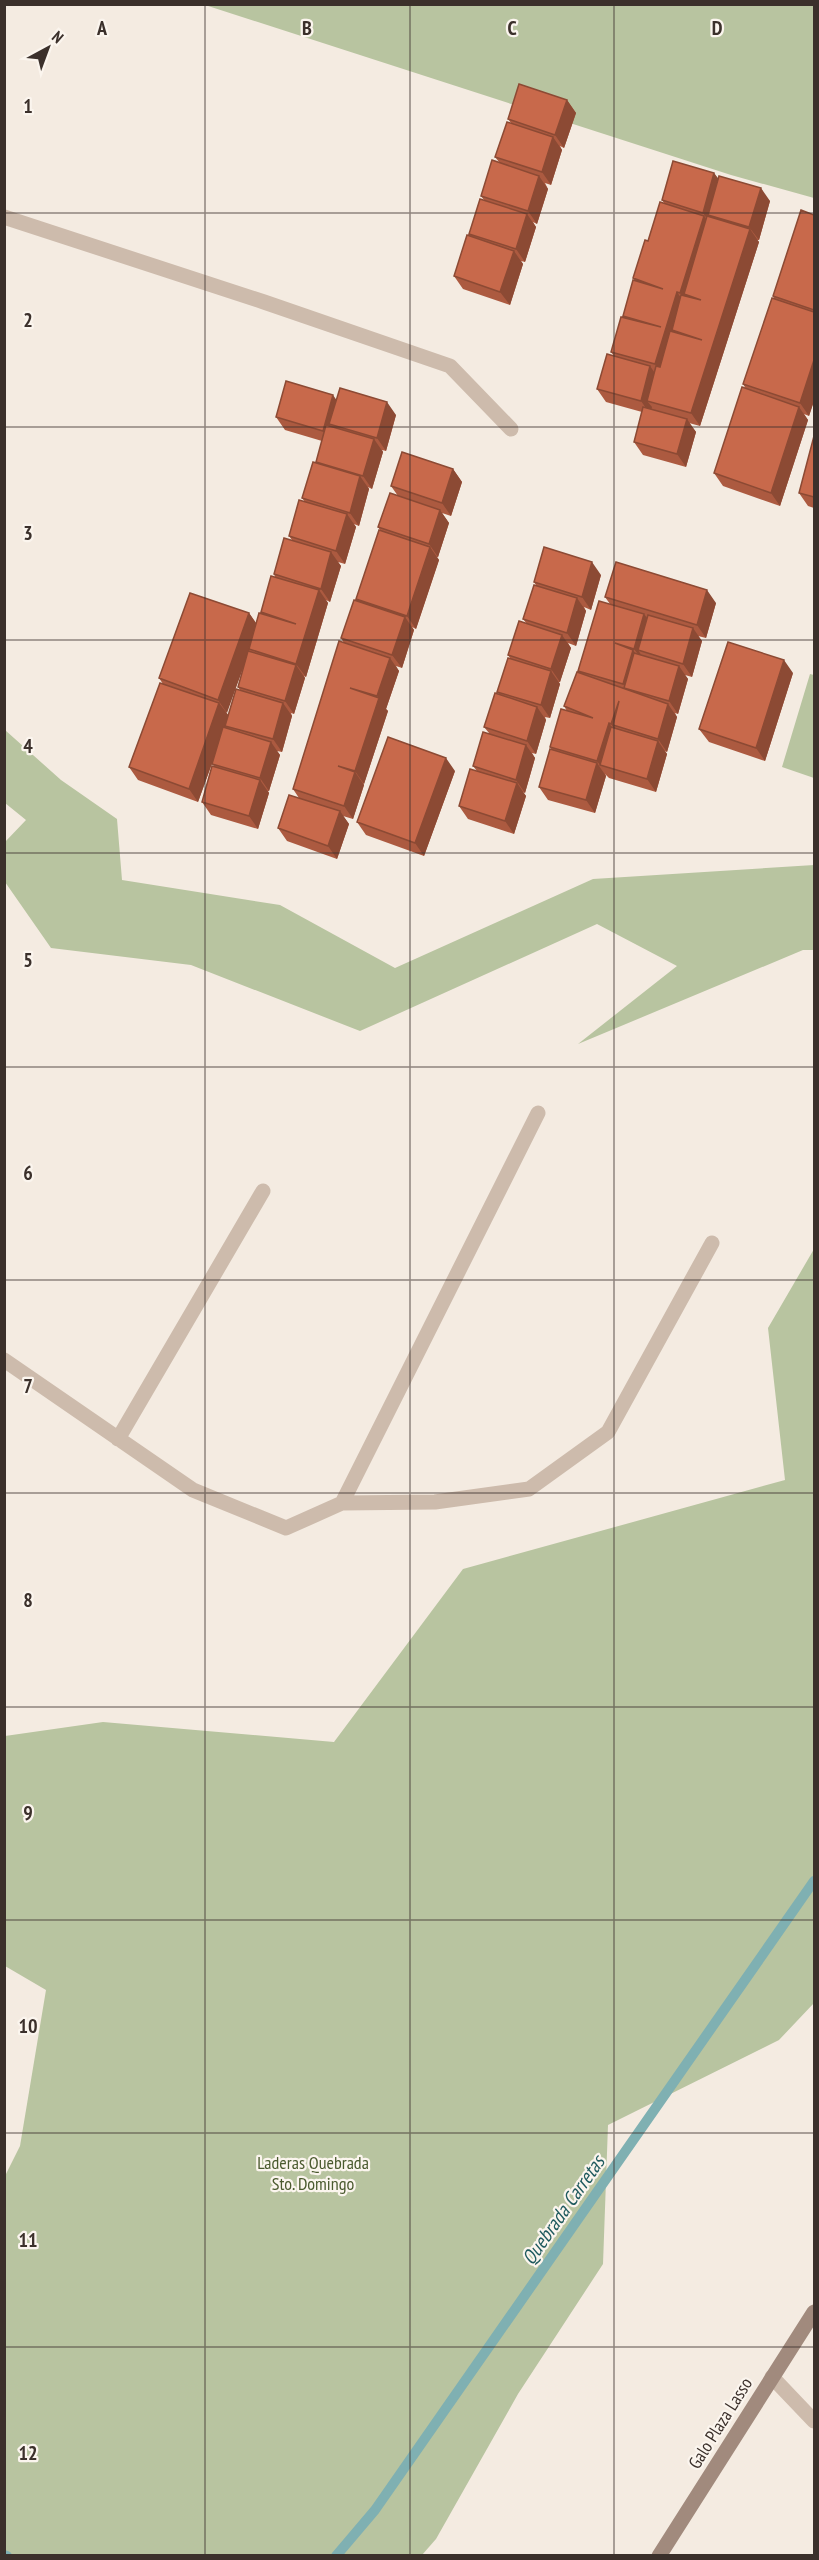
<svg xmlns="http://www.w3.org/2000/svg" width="819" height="2560" viewBox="0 0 819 2560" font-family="'PT Sans Narrow',sans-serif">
<rect width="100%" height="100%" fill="#f4ebe1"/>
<path fill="#b8c4a0" d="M205 5H814V198L731 175Z
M810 674 814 675V778L782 767Z
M5 730 61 780 117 819 122 880 280 905 395 968 593 879 814 865V950H803L578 1044 677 966 597 924 360 1031 191 965 51 948 5 882V842L26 820 5 803Z
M814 1249V2003L779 2040 608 2125 603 2264 518 2394 436 2539 422 2555H5V2176L20 2146 46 1990 5 1966V1736L103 1722 334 1742 463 1569 785 1480 768 1328Z"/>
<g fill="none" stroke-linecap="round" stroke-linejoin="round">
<path stroke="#7fb0b2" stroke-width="10" d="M4 2555 7 2556
M336 2556 375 2510 814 1881"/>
<path stroke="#cdbbac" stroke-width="15" d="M4 217 264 302 450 366 511 429
M4 1360 193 1490 286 1528 342 1503 435 1502 529 1489 608 1432 712 1243
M118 1439 263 1191
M342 1503 538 1113
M772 2377 814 2421"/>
<path stroke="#a18a7d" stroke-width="15" d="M659 2556 814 2312"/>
</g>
<path fill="#ac5a40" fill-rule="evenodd" d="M567 100 576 113 564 148 560 146 562 150 551 185 545 183 548 189 537 224 533 222 536 227 525 262 521 261 523 264 510 305 463 289 454 276 470 236 469 234 484 200 481 196 499 162 495 157 511 123 508 119Z
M714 173 718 179 770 201 759 240H757L759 242 700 426 689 423 696 432 686 467 643 455 634 442 642 412 606 402 597 389 614 356 611 352 624 318 623 316 635 281 633 278 664 203 662 200Z
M814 215V401L809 416 804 414 808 420 780 506 723 486 714 473 746 389 743 384 774 299 773 296Z
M336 399 396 415 386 451 382 450 383 452 372 489 368 487 369 489 359 526 354 524 356 527 345 564 338 562 341 566 330 602 326 600 328 603 306 677 304 676 305 678 294 714 291 713 292 716 282 752 277 751 280 755 269 791H268L269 793 258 829 211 815 202 802 214 766 212 764 217 750 198 802 138 780 129 767 163 684 159 678 249 613 256 623 262 614 261 612 275 577 274 574 292 540 289 536 305 502 302 498 317 464 316 462 322 441 285 430 276 417ZM245 663 238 687 240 690 228 715 226 713Z
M814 436V508L808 506 799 493Z
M453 469 462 482 451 516 442 513 449 523 438 557H437L439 560 416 629 412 627 414 630 402 668 396 666 399 671 386 709 388 711 364 784 363 783 364 785 353 819 343 816 349 824 337 859 287 841 278 828 299 798 293 789 344 643 341 638 358 602 356 599 380 530 378 527 398 496 391 486Z
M601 575 591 610 584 607 586 611 576 646 568 643 571 648 560 682H559L560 684 550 718 545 717 546 720 536 754 532 753 535 758 525 793 523 792 526 796 514 834 468 819 459 806 477 771 473 766 489 733 484 727 500 695 497 692 510 658 508 655 527 624 523 619 536 585 534 582Z
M605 597 716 603 706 638 698 636 702 641 692 677 685 675 688 679 678 714 675 713 677 717 667 752 665 751 667 754 656 792 609 778 605 774 606 776 595 813 548 800 539 787 552 750 550 747 567 711 564 706 579 673 578 671 610 604Z
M793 673 765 761 709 742 699 729Z
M455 771 424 856 366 835 357 822Z"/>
<path fill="#8c4a34" d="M567 100 576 113 564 148 555 135Z
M553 137 562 150 551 185 542 172Z
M714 173 724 186 708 215 713 222 712 226 703 213Z
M539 176 548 189 537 224 528 211Z
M761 188 770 201 759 240 749 227Z
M527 214 536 227 525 262 516 249Z
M704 216 713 229 684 294 690 303 689 306 680 293Z
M750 229 759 242 700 426 691 413Z
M514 251 523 264 510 305 500 292Z
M677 292 686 305 672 330 676 336 664 377 655 364Z
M814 360V401L809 416 800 403Z
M650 366 659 379 647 401 652 407 650 414 641 401Z
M333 395 342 408 329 424 335 432 332 444 323 431Z
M387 402 396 415 386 451 377 438Z
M799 407 808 420 780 506 771 493Z
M687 419 696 432 686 467 677 454Z
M374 439 383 452 372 489 363 476Z
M453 469 462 482 451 516 442 503Z
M360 476 369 489 359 526 350 513Z
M440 510 449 523 438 557 429 544Z
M347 514 356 527 345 564 336 551Z
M430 547 439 560 416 629 407 616Z
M331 552 341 566 330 602 321 589Z
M592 562 601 575 591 610 582 597Z
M319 590 328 603 306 677 296 664Z
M707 590 716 603 706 638 697 625Z
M577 598 586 611 576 646 567 633Z
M249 613 258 626 227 713 218 700Z
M644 614 654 627 638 650 644 659V662L634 649Z
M405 617 414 630 402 668 392 655Z
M693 628 702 641 692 677 683 664Z
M562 635 571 648 560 682 551 669Z
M633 650 642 663 626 688 623 684Z
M390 658 399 671 386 709 388 711 364 784 355 771 379 698 377 696Z
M784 660 793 673 765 761 756 748Z
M296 665 305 678 294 714 285 701Z
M679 666 688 679 678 714 669 701Z
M551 671 560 684 550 718 541 705Z
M619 701 613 725 620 735V737L611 724Z
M219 703 229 716 198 802 189 789Z
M283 703 292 716 282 752 273 739Z
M668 704 677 717 667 752 658 739Z
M537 707 546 720 536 754 527 741Z
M609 723 618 736 600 765 597 761Z
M658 741 667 754 656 792 647 779Z
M271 742 280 755 269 791 260 778Z
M526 745 535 758 525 793 516 780Z
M446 758 455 771 424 856 415 843Z
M597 763 606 776 595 813 586 800Z
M355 772 364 785 353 819 344 806Z
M260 780 269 793 258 829 249 816Z
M517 783 526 796 514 834 505 821Z
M340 811 349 824 337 859 328 846Z"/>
<path fill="#c8694b" stroke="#8c4a34" stroke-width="1.5" d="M519 84 567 100 555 135 508 119Z
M507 122 553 137 542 172 495 157Z
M492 160 539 176 528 211 481 196Z
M673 161 714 173 703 213 662 200Z
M719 176 761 188 749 227 708 215Z
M480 199 527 214 516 249 469 234Z
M660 202 704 216 680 293 677 292 655 364 611 352 621 317 661 327 623 316 633 280 663 289 633 278 645 240 648 241Z
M801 210 814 215V310L773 296Z
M707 216 750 229 691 413 647 401 656 366 660 367 670 331 702 340 672 330 681 295 701 300 684 294Z
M467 235 514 251 500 292 454 276Z
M772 298 814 312V360L800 403 743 384Z
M607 354 650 366 641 401 597 389Z
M286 381 333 395 323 431 276 417Z
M742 387 799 407 771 493 714 473Z
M340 388 387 402 377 438 329 424Z
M643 407 687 419 677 454 634 442Z
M326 425 374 439 363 476 316 462Z
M814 436V497L799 493Z
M402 452 453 469 442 503 391 486Z
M313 462 360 476 350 513 302 498Z
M390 493 440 510 429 544 378 527Z
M299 500 347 514 336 551 289 536Z
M379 530 430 547 407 616 356 599Z
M284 538 331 552 321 589 274 574Z
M544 547 592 562 582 597 534 582Z
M616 562 707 590 697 625 605 597Z
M271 576 319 590 296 664 249 649 259 613 296 624 261 612Z
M534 585 577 598 567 633 523 619Z
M190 593 249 613 218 700 159 678Z
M354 600 405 617 392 655 341 638Z
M599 601 644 614 634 649 615 643 633 650 623 684 578 671Z
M648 615 693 628 683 664 638 650Z
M519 621 562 635 551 669 508 655Z
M339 641 390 658 377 696 350 688 379 698 355 771 338 766 355 772 344 806 293 789Z
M728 642 784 660 756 748 699 729Z
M248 651 296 665 285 701 238 687Z
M634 653 679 666 669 701 624 688Z
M508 658 551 671 541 705 497 692Z
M577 672 668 704 658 739 613 725 619 701 611 724 609 723 597 761 550 747 561 709 593 718 564 706Z
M160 683 219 703 189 789 129 767Z
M236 689 283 703 273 739 225 726Z
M495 693 537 707 527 741 484 727Z
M223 727 271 742 260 778 212 764Z
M611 727 658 741 647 779 600 765Z
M483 732 526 745 516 780 473 766Z
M388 737 446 758 415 843 357 822Z
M550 749 597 763 586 800 539 787Z
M212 766 260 780 249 816 202 802Z
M470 769 517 783 505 821 459 806Z
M289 795 340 811 328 846 278 828Z"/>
<path fill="none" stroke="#3b302b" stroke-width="1.5" stroke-opacity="0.55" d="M205 4V2556M410 4V2556M614 4V2556M4 213H814M4 427H814M4 640H814M4 853H814M4 1067H814M4 1280H814M4 1493H814M4 1707H814M4 1920H814M4 2133H814M4 2347H814"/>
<g text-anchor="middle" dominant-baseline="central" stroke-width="4.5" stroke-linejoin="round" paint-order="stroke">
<g font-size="18" fill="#4a5a2e" stroke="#fbf5ee">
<text x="313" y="2162">Laderas Quebrada<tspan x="313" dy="21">Sto. Domingo</tspan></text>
</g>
<g font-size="18" fill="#3b302b" stroke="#fbf5ee">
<text transform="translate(720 2423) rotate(-58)">Galo Plaza Lasso</text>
</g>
<g font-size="20" font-style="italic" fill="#1f5a5e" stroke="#fbf5ee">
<text transform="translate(563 2210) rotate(-55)">Quebrada Carretas</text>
</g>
</g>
<g font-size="20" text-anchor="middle" font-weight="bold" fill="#3b302b" stroke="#fbf5ee" stroke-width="4.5" stroke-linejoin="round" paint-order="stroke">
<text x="102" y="35">A</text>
<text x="307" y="35">B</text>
<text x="512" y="35">C</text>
<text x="717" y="35">D</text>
<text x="28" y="113">1</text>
<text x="28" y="327">2</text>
<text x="28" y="540">3</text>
<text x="28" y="753">4</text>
<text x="28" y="967">5</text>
<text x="28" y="1180">6</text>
<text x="28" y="1393">7</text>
<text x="28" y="1607">8</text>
<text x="28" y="1820">9</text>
<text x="28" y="2033">10</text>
<text x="28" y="2247">11</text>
<text x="28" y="2460">12</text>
</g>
<rect width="819" height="2560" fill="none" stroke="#3b302b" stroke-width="12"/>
<g transform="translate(48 48) rotate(41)" stroke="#fbf5ee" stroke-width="4.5" paint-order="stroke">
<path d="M0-4.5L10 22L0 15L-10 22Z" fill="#3b302b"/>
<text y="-9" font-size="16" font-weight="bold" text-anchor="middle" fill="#3b302b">N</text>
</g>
</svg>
